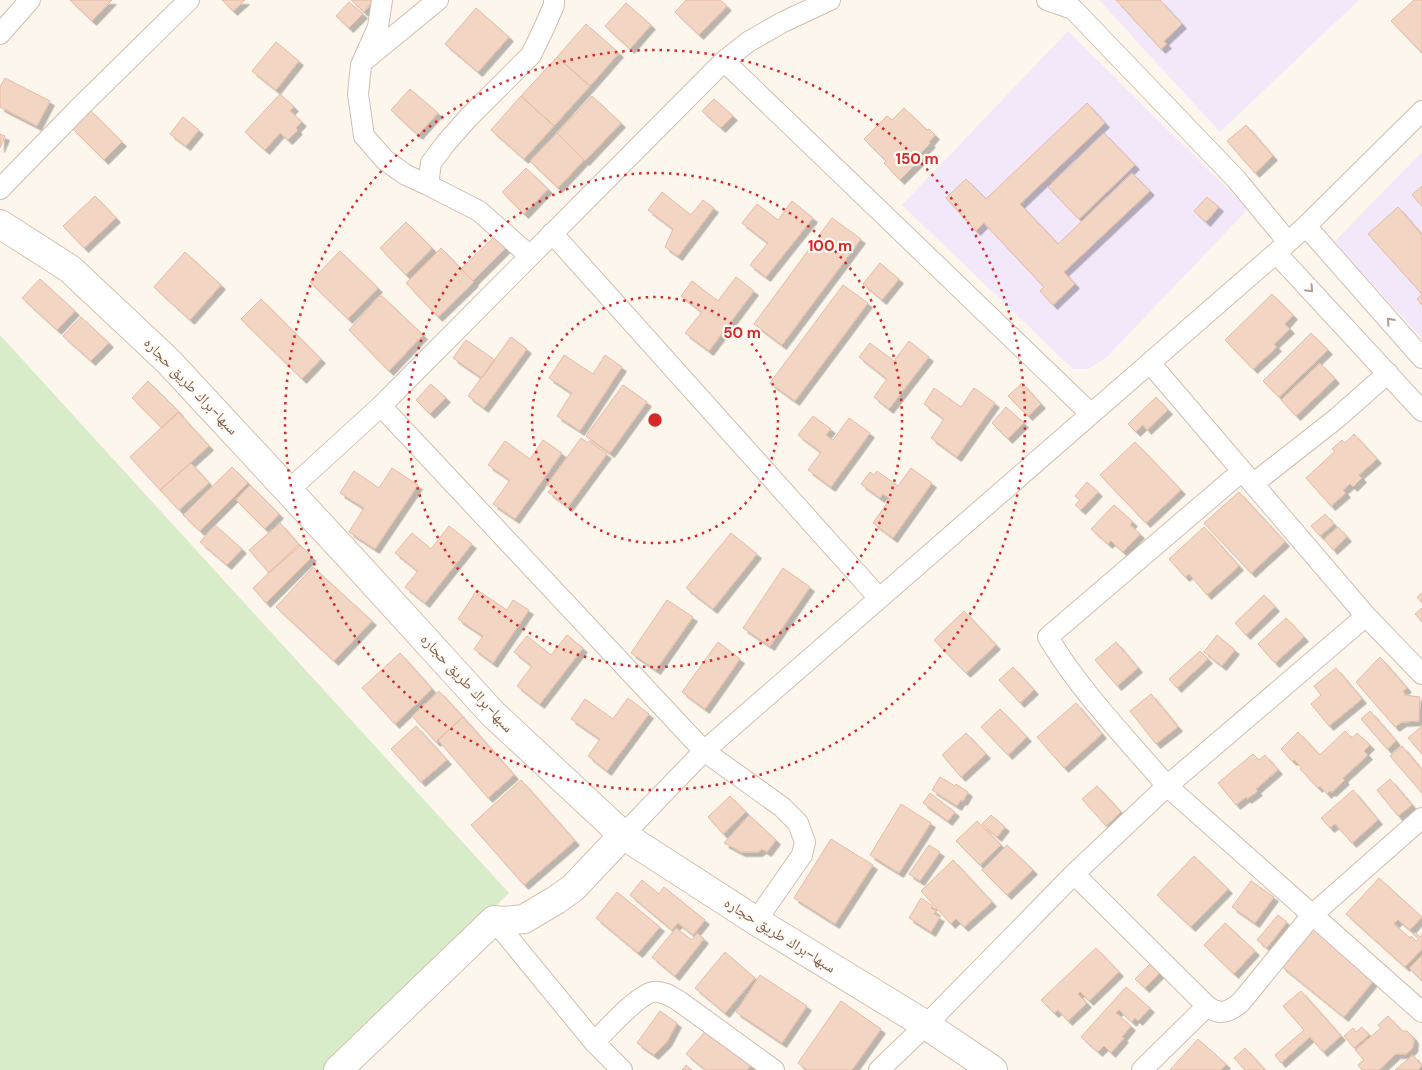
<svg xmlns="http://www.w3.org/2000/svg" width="1422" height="1070" viewBox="0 0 1422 1070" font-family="'DM Sans','Noto Naskh Arabic',sans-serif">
<defs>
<filter id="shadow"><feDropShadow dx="4.5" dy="4.5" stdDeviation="0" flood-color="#0004"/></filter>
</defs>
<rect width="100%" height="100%" fill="#fdf6ec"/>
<path fill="#f3e8fa" d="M1099 0H1359L1220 132Z
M1068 31 1248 209 1106 358 1088 369H1073L902 205Z
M1422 152V338L1334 242Z"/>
<path fill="#d8ecc9" d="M0 335 509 893 331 1070H0Z"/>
<path fill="#f3d5c3" stroke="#e6bba3" filter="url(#shadow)" d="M70 0H112L92 21Z
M222 0H245L233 11Z
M351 0H374L364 12Z
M686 0H720L727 6 699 35 675 12Z
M1116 0H1160L1182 24 1164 41 1167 44 1161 49Z
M1414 0H1422V53L1391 21Z
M349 2 363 14 349 28 336 16Z
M626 3 651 25 630 49 605 26Z
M476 8 509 37 478 72 445 44Z
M586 24 619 53 590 86 557 57Z
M276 42 299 61 276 90 252 71Z
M557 57 590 86 554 126 521 96Z
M5 78 50 101 37 126 0 107V87Z
M410 89 438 113 418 135 391 110Z
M280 94 294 107 290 111 302 122 296 128 298 130 288 140 280 133 265 150 245 132Z
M521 96 554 126 524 159 491 130Z
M592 96 621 123 585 161 557 133Z
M714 99 733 116 721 128 702 111Z
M1087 103 1105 123 1020 204 1058 244 1132 173 1150 191 1064 272 1075 284 1053 305 1040 291 1044 287 984 223 976 231 946 198 966 179 986 199Z
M904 108 927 130 929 129 935 135 929 142 931 143 921 153 924 156 900 180 884 163 886 161 864 139 887 116 892 120Z
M90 110 122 142 104 160 72 128Z
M183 117 199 130 186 146 170 134Z
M1246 125 1273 156 1255 173 1227 141Z
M557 133 584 160 558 188 530 161Z
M1104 133 1135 165 1079 219 1048 187Z
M0 134 5 136 0 148Z
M526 168 548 189 524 214 502 192Z
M1422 186V206L1412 195Z
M662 192 691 215 703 200 714 208 678 256 665 247 673 229 648 210Z
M95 196 116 218 84 248 63 226Z
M1207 197 1219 207 1206 222 1194 211Z
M792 201 813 218 766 277 750 265 768 243 742 223 757 204 778 220Z
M1398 207 1422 235V305L1417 299 1422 294 1368 234Z
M832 218 861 239 782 345 754 324Z
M406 222 432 248 406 275 380 248Z
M497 234 508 246 473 281 461 269Z
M441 248 474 282 438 317 406 283Z
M340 251 378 288 348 319 310 282Z
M185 252 221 285 190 320 154 287Z
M880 263 899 279 882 300 863 284Z
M736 277 754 291 709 351 685 333 702 312 681 296 692 281 718 301Z
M40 279 75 311 57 330 22 298Z
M843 285 868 303 795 401 770 383Z
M1272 294 1293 315 1285 324 1290 329 1274 344 1277 347 1253 369 1225 340Z
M379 296H382L423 335 389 371 349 330Z
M261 299 321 359 302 379 241 319Z
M81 317 109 343 91 361 63 336Z
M1311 333 1328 350 1279 397 1263 381Z
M511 337 527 349 484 408 468 396Z
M466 340 495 360 482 378 453 358Z
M909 341 929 357 889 409 874 397 887 379 859 357 870 343 894 361Z
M564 355 593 374 605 355 622 367 580 431 557 416 572 393 549 378Z
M1320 363 1335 379 1296 416 1281 400Z
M148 381 179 412 162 428 132 398Z
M1022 383 1041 404 1028 416 1008 396Z
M431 384 446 398 430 414 416 400Z
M623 385 647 402 610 453 586 436Z
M934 388 961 407 974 388 995 403 957 457 931 438 944 419 924 404Z
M1156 397 1168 410 1147 430 1143 425 1136 432 1128 424Z
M1006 407 1024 423 1008 439 992 423Z
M178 412 209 446 160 490 130 457Z
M813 416 831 429 826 435 833 440 849 418 870 433 831 487 808 470 821 452 798 435Z
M1354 434 1377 459 1359 475 1362 478 1353 487 1350 484 1343 490 1346 493 1331 506 1306 478 1335 451 1332 449 1342 440 1345 443Z
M581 438 588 443 589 441 607 454 568 507 548 492 552 488 547 485Z
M543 440 562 453 515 519 493 504 510 480 488 465 505 441 530 459Z
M1135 442 1181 490 1146 523 1100 475Z
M191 463 209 483 179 510 160 490Z
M232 467 248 483 200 531 183 515Z
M392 468 418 485 375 549 349 532 364 508 340 493 354 471 379 488Z
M911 468 932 483 893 538 873 523 890 499 883 494 880 498 861 484 870 472 874 475 877 471 898 486Z
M1087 482 1098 492 1081 510 1075 505 1080 500 1075 496Z
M250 485 279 514 265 529 236 500Z
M1239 492 1285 542 1251 573 1204 523Z
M1114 505 1133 522 1130 525 1140 534 1123 552 1111 541 1108 544 1091 529Z
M1325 514 1334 524 1320 536 1311 526Z
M280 523 300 546 269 573 249 550Z
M215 525 242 549 227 565 200 542Z
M449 526 472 544 425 603 405 587 418 571 395 553 412 533 431 549Z
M1204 527 1239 566 1207 595 1189 574 1185 577 1169 559Z
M1338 527 1347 537 1333 550 1324 539Z
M731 533 757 554 713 609 686 588Z
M299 544 312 557 266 603 253 588Z
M313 567 372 621 334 661 276 607Z
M783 568 810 587 770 646 743 628Z
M477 590 507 610 513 600 529 610 493 663 474 649 483 636 458 619Z
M1422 593V603L1417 597Z
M1264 595 1275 607 1246 635 1235 623Z
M667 600 693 617 656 670 631 653Z
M1422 608V622L1415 614Z
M964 611 996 645 966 673 934 640Z
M1286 618 1304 637 1275 663 1258 644Z
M567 635 583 648 540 704 517 686 532 666 514 652 527 636 551 655Z
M1217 635 1235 650 1222 666 1204 652Z
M718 642 740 659 705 709 682 692Z
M1116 642 1138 668 1117 686 1095 660Z
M1200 651 1208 659 1177 688 1169 679Z
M400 653 432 689 395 724 362 688Z
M1380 657 1407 688 1403 691 1405 695 1420 697 1419 721 1402 722 1395 727 1356 682Z
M1013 667 1034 690 1020 703 999 680Z
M1336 668 1362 699 1329 726 1311 704 1321 695 1314 686Z
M439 691 463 717 436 742 412 716Z
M1151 694 1178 727 1156 744 1130 711Z
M628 698 649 714 607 771 588 756 600 739 571 719 585 699 613 719Z
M1076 703 1102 734 1064 768 1037 737Z
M1000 709 1027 737 1008 755 981 727Z
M1370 711 1396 741 1387 749 1361 719Z
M463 717 514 775 488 798 438 740Z
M416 726 447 760 421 782 391 749Z
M1422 726V754L1408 738Z
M1345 731 1352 738 1357 733 1370 745 1364 751 1368 755 1343 778 1345 780 1332 792 1330 791 1327 794 1320 786 1318 788 1300 769 1302 768 1294 760 1292 761 1281 749 1298 732 1320 755Z
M966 733 986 754 961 777 942 755Z
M1402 746 1422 770V793L1390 756Z
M1253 754 1259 760 1265 755 1278 770 1256 789 1258 791 1247 799 1246 797 1236 805 1218 783Z
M940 777 955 786 956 784 968 792 963 801 961 800 957 806 932 790Z
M1390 779 1412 805 1398 816 1377 790Z
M521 780 575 841 524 885 471 825Z
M1097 786 1121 812 1106 826 1082 799Z
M1353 790 1378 820 1352 843 1335 824 1330 828 1321 818Z
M930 793 955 812 948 821 923 803Z
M730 796 746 812 723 834 708 817Z
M901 804 931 823 899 873 870 855Z
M749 815 776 840 767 852 762 849 758 852H741L724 843Z
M991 815 1005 827 997 837 982 824Z
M977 821 1001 845 980 865 956 841Z
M831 839 873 865 835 924 794 898Z
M929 845 940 852 920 881 909 874Z
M1007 845 1033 870 1007 895 982 870Z
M1194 856 1228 889 1191 927 1157 895Z
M953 860 992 902 964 927 956 919 951 924 921 891Z
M1379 878 1422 917 1410 930 1398 920 1394 924 1410 938 1411 936 1416 941 1419 939 1413 934 1415 932 1420 937 1422 934V949L1405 967 1346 914Z
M642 880 659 894 664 887 705 920 693 935 678 923 672 930 630 895Z
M1251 881 1274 897 1255 923 1232 907Z
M617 892 660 927 638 953 596 918Z
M921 898 933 906 931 908 936 911 934 914 940 917 931 932 909 918Z
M1278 915 1287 922 1267 948 1257 940Z
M1225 923 1255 951 1234 974 1204 945Z
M1314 926 1376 978 1344 1017 1281 966Z
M676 928 692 940 697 933 704 939 675 976 652 957Z
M1096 948 1119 972 1089 1001 1080 992 1078 994 1087 1003 1068 1021 1058 1010 1054 1013 1041 1000Z
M725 952 755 978 725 1013 695 988Z
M1422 955V981L1409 968Z
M1150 964 1160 973 1145 988 1135 979Z
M760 975 807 1006 782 1043 736 1012Z
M1126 987 1150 1008 1138 1021 1135 1018 1132 1022 1119 1010 1116 1013 1131 1026 1122 1037 1124 1038 1111 1053 1104 1046 1098 1052 1081 1037Z
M1301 991 1341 1036 1323 1052 1310 1037 1281 1063 1275 1055 1304 1030 1283 1006Z
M841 1001 881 1029 852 1070H807L798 1063Z
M660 1011 677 1023 667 1042 654 1055 637 1043Z
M1388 1016 1402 1031H1407L1412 1036 1414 1040 1413 1048 1407 1054H1396L1379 1070H1362L1358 1065 1364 1060 1355 1050 1381 1028 1378 1025Z
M1362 1027 1369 1035 1354 1048 1344 1036 1353 1028 1356 1032Z
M708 1028 752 1064 747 1070H706L686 1054Z
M1198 1039 1226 1064 1221 1070H1170Z
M1245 1048 1265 1070H1245L1234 1058Z
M1413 1055 1422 1066 1418 1070H1395Z
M686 1065 692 1070H682Z"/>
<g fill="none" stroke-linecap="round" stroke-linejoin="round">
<defs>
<path id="street" d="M382 0 378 27 361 65 358 94 364 136 385 160 406 175 428 185
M1047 0 1073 9 1236 179 1288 242
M0 34 30 0
M366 59 438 0
M724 61 1091 414
M0 189 80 107 189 0
M1306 226 1422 358
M552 233 879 598
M1276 253 1422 411
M530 256 479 211 428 185 431 163 446 143 468 118 531 55 544 28 554 5V0
M1150 363 1366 616
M381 406 704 751 782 807 798 823 805 842 802 855 756 921
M1253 484 1337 418 1388 373
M289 490 381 406 724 61 748 42 783 22 830 0
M1422 674 1366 616 1167 786 1422 1012
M623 835 704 751 1276 253 1306 226 1422 111
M1074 874 1207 1006C1219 1016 1230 1012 1241 1002L1312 915 1422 818
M494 920 594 1042 622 1070
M594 1042C607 1030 637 995 653 992 662 990 672 997 679 1001L774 1070
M879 1070 926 1025 1074 874 1167 786C1127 739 1079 690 1048 637L1242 471
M1142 1070 1207 1006"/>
<path id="secondary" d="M0 224 70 269 168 361 350 557 492 713 623 835 756 921 926 1025 993 1070
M338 1070 494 920 504 921 524 919 556 900 573 888 623 835"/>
</defs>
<use href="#street" stroke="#d1beb0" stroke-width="22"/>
<use href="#secondary" stroke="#d6c0b0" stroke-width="30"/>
<use href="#street" stroke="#fff" stroke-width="20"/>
<use href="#secondary" stroke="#fff" stroke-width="28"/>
</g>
<defs><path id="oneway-chevron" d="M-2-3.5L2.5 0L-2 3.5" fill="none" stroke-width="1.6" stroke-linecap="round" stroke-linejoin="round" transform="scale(1.25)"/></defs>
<g stroke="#af9d94">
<use href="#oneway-chevron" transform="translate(1310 289) rotate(47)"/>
<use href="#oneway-chevron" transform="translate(1390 321) rotate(-132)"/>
</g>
<g fill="none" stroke="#d62828" stroke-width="2.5" stroke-dasharray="2.5 5">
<circle cx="655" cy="420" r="123"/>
<circle cx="655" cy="420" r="247"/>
<circle cx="655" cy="420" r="370"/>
</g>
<g text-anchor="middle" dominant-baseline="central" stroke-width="4.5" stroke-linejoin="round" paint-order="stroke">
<g font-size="15" fill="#7a5c4d" stroke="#fffaf3">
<text transform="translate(191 386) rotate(46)">سبها-براك طريق حجاره</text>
<text transform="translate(467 683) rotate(47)">سبها-براك طريق حجاره</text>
<text transform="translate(780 935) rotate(32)">سبها-براك طريق حجاره</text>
</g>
</g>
<circle cx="655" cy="420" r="8" fill="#d62828" stroke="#fffaf3" stroke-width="2.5"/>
<g font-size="15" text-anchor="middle" font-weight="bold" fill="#d62828" stroke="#fffaf3" stroke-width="4.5" stroke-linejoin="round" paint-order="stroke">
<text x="917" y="164">150 m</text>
<text x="830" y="251">100 m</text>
<text x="742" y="338">50 m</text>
</g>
</svg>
